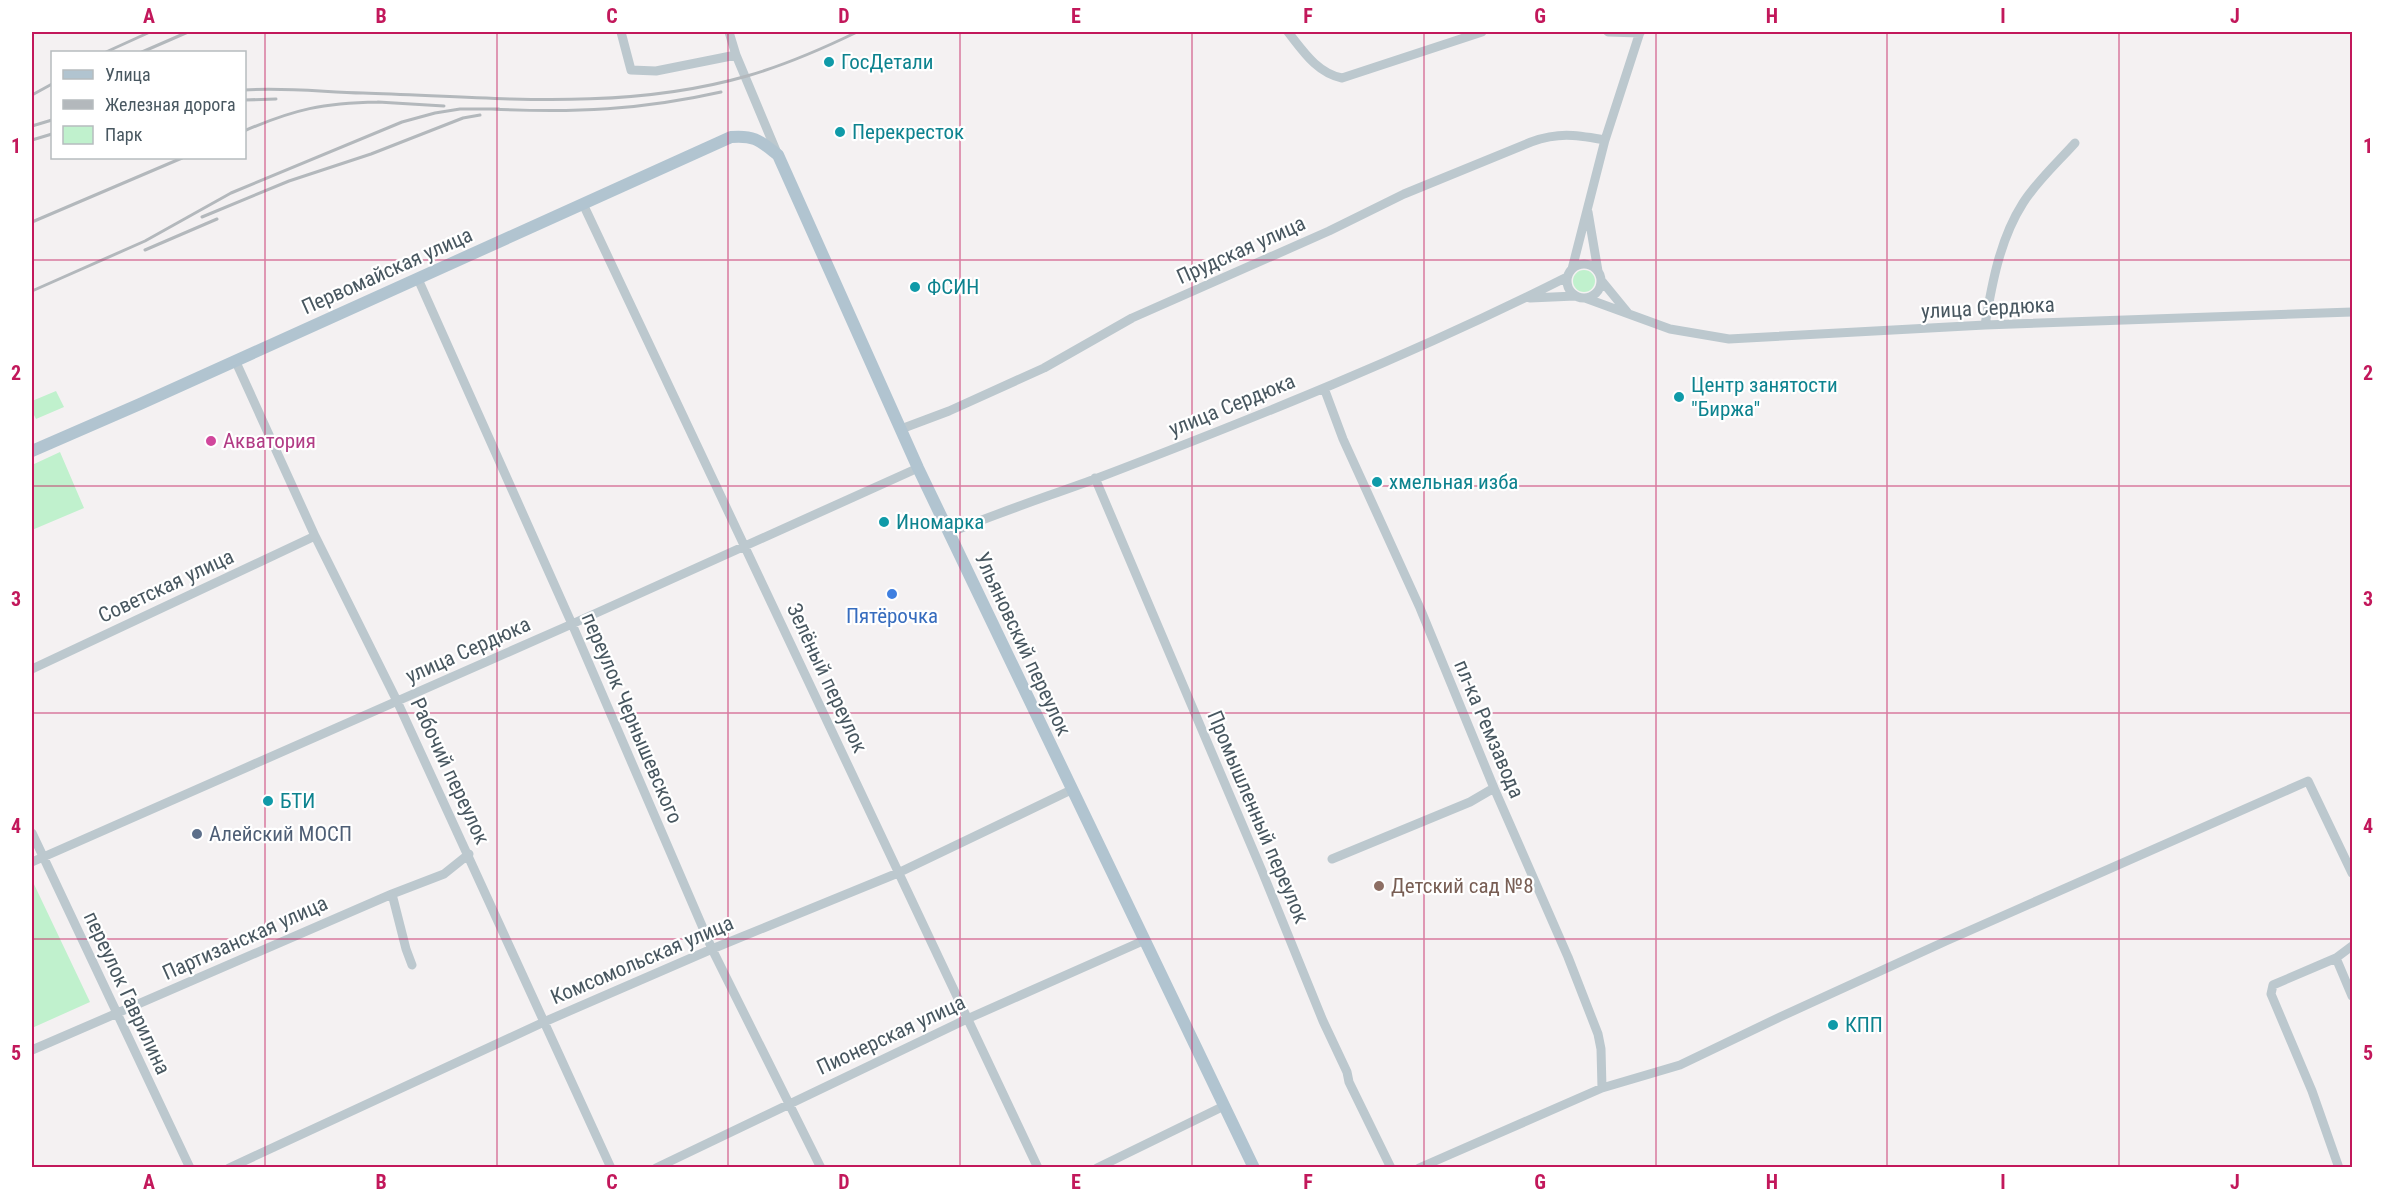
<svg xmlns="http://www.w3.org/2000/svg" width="2384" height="1199" viewBox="0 0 2384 1199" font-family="'Roboto Condensed',sans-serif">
<rect width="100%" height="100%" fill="#f4f1f2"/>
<path fill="#c0f1cd" d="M1573 281a11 11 0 1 1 22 0a11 11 0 1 1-22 0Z
M56 391 64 407 36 419 32 411V401Z
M60 452 84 508 32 530V465Z
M32 880 90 1002 32 1028Z"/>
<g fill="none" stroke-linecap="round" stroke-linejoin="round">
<path stroke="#bcc8ce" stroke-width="9" d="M621 32 631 70 656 71 736 55
M729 32 736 55 777 153
M1288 32C1303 51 1317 73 1342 78L1482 32
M1608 32 1640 33
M583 204 1038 1168
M1588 212 1598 271
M1567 281a17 17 0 1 1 34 0a17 17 0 1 1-34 0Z
M1572 269 1605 140 1640 32
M418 279 572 624 712 949 821 1168
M1601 280 1628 313
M1530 298 1575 296
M1585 298 1670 329 1729 339 1985 325 2352 312
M1985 325C1992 283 2000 239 2023 203 2037 181 2058 162 2075 143
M235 360 315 536 397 701 611 1168
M1324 388 1343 439 1420 608 1494 788 1568 957 1598 1034 1601 1049 1602 1088
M901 429 949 411 1044 368 1132 318 1329 231 1404 194 1531 142C1560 132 1575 135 1605 140
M1095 478 1262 871 1323 1021 1347 1072 1349 1082 1391 1168
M949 533C997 513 1046 497 1095 479 1255 418 1414 354 1567 277
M32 669 315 536
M32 833 190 1168
M1332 859 1470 802 1494 788
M32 862 572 624 918 468
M392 894 406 949 412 965
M2352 946 2336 958 2352 996
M2336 958 2273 985 2271 994 2312 1091 2339 1168
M32 1050 392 894 444 874 469 854
M229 1168 544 1022 712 949 898 873 1071 790
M656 1168 967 1019 1145 940
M1097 1168 1224 1106
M1419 1168 1602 1088 1680 1065 1780 1017 1946 941 2308 781 2352 873"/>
<path stroke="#b1c4d0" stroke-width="12" d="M32 451 140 404 731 137C755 135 760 141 778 155L918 468 1254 1168"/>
<path stroke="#b3b8bc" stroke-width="3" d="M106 52 150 32
M142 52 188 32
M244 90C283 87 324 92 363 93 491 97 622 112 747 76 785 65 822 49 857 32
M32 95 52 84
M244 100 276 99
M378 102 444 106
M492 109C574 113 641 110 721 92
M32 126 52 120
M244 131C295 109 323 103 378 102
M32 140 52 134
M202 217 289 181 371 154 463 118 480 115
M32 222 182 158
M145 250 217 219
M32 291 145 241 231 193 402 122 435 113 460 109H499"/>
</g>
<path fill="none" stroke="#c2185b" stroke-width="1.5" stroke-opacity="0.55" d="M265 32V1168M497 32V1168M728 32V1168M960 32V1168M1192 32V1168M1424 32V1168M1656 32V1168M1887 32V1168M2119 32V1168M32 260H2352M32 486H2352M32 713H2352M32 939H2352"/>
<g fill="#0f9aa8" stroke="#fff" stroke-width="2">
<circle cx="829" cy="62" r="6"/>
<circle cx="840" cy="132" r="6"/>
<circle cx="915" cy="287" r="6"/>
<circle cx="1679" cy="397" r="6"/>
<circle cx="1377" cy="482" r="6"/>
<circle cx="884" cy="522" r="6"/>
<circle cx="268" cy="801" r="6"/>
<circle cx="1833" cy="1025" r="6"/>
</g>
<circle fill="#d1479c" stroke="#fff" stroke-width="2" cx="211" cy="441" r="6"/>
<circle fill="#3f7fe0" stroke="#fff" stroke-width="2" cx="892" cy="594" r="6"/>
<circle fill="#5c6f8a" stroke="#fff" stroke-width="2" cx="197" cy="834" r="6"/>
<circle fill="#8d6e63" stroke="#fff" stroke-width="2" cx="1379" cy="886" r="6"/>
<g text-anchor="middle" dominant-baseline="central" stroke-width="4.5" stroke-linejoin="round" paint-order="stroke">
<g font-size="21" fill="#0d838f" stroke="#fff" text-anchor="start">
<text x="841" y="62">ГосДетали</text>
<text x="852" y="132">Перекресток</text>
<text x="927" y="287">ФСИН</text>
<text x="1691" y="385">Центр занятости<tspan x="1691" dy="24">"Биржа"</tspan></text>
<text x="1389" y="482">хмельная изба</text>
<text x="896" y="522">Иномарка</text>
<text x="280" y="801">БТИ</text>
<text x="1845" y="1025">КПП</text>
</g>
<g font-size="21" fill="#485760" stroke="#fff">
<text transform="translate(1241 250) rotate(-24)">Прудская улица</text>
<text transform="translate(387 271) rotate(-24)">Первомайская улица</text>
<text transform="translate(1988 308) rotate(-3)">улица Сердюка</text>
<text transform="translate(1232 405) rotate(-22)">улица Сердюка</text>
<text transform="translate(166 586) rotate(-25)">Советская улица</text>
<text transform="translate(1023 644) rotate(65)">Ульяновский переулок</text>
<text transform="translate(468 650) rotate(-24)">улица Сердюка</text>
<text transform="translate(827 678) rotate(65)">Зелёный переулок</text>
<text transform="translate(632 718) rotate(67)">переулок Чернышевского</text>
<text transform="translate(1489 729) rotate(67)">пл-ка Ремзавода</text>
<text transform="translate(450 771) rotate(65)">Рабочий переулок</text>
<text transform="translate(1258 817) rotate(67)">Промышленный переулок</text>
<text transform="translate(245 938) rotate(-24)">Партизанская улица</text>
<text transform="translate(642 960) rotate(-23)">Комсомольская улица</text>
<text transform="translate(127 993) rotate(65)">переулок Гаврилина</text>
<text transform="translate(891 1035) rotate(-25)">Пионерская улица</text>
</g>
<g font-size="21" fill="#b23c85" stroke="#fff" text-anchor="start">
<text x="223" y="441">Акватория</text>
</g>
<g font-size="21" fill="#366cbe" stroke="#fff">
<text x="892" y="616">Пятёрочка</text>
</g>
<g font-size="21" fill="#4e5e75" stroke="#fff" text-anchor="start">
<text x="209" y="834">Алейский МОСП</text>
</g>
<g font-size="21" fill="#785e54" stroke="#fff" text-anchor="start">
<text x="1391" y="886">Детский сад №8</text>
</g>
</g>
<rect width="2384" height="1199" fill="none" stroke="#ffffff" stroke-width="66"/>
<rect x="51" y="51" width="195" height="108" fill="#ffffff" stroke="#b6bcbf" stroke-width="1.5"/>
<rect x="63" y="70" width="30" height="9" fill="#b1c4d0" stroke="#b6bcbf" stroke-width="1.5"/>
<text x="105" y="81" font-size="18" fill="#485760">Улица</text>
<rect x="63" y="100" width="30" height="9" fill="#b3b8bc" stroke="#b6bcbf" stroke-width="1.5"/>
<text x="105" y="111" font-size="18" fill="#485760">Железная дорога</text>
<rect x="63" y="126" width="30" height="18" fill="#c0f1cd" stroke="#b6bcbf" stroke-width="1.5"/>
<text x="105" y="141" font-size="18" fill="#485760">Парк</text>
<rect x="33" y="33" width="2318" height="1133" fill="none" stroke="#c2185b" stroke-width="2"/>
<g font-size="20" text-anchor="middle" font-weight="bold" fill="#c2185b">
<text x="149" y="23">A</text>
<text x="381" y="23">B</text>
<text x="612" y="23">C</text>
<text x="844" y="23">D</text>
<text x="1076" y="23">E</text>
<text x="1308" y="23">F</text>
<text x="1540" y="23">G</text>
<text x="1772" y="23">H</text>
<text x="2003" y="23">I</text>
<text x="2235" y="23">J</text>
<text x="16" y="153">1</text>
<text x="2368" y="153">1</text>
<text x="16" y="380">2</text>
<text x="2368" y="380">2</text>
<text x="16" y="606">3</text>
<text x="2368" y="606">3</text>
<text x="16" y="833">4</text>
<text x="2368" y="833">4</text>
<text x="16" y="1060">5</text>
<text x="2368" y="1060">5</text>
<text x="149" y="1189">A</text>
<text x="381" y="1189">B</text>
<text x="612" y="1189">C</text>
<text x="844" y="1189">D</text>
<text x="1076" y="1189">E</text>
<text x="1308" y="1189">F</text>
<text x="1540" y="1189">G</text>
<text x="1772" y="1189">H</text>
<text x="2003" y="1189">I</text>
<text x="2235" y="1189">J</text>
</g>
</svg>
